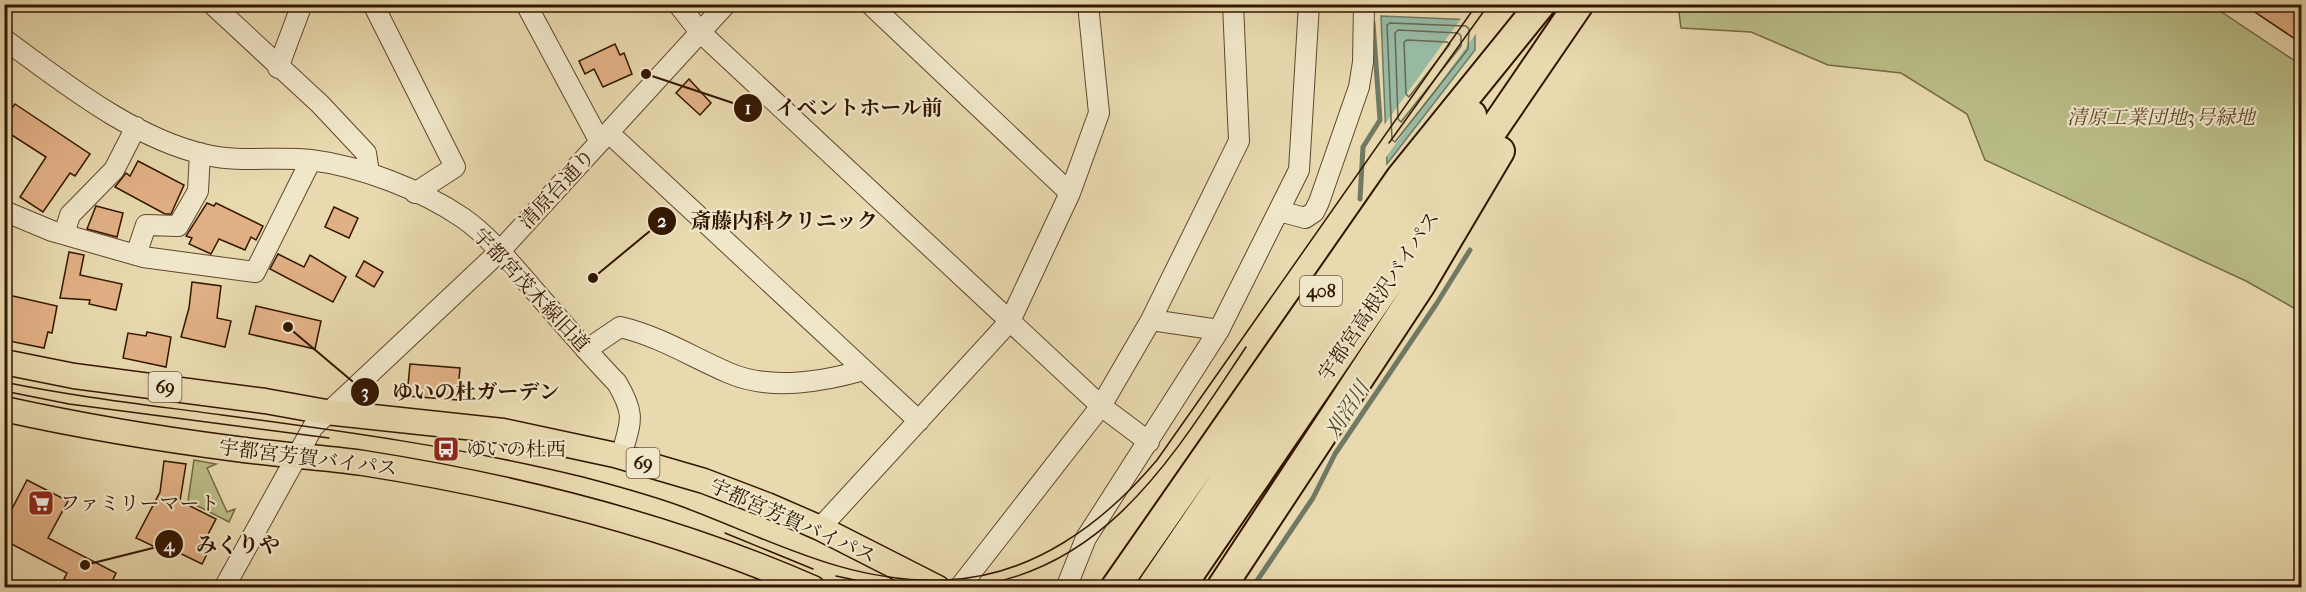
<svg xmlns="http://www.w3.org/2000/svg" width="2306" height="592" viewBox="0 0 2306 592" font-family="'IM FELL French Canon','Noto Serif JP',serif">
<rect width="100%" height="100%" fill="#e8d9ae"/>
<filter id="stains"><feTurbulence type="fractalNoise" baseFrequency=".00333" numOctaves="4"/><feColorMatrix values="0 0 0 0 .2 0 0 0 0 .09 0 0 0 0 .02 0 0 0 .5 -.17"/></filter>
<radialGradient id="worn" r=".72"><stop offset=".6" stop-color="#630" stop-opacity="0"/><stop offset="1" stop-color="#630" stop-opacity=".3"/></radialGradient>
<path fill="#babe88" stroke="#766a44" stroke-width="1.5" d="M1678 5H2211L2301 65V312L2246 281 1985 160 1967 114 1901 73 1828 65 1751 32 1681 28Z
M194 460 216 464 207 468 227 512 235 509 229 522 188 501Z"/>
<path fill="#98bba5" stroke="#707963" stroke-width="1.5" d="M1381 16 1475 20V50L1387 164Z"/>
<path fill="#e8d9ae" d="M1462 17 1477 18 1478 31 1384 160 1382 128Z"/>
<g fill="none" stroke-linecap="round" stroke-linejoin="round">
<path stroke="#666852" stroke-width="1.5" d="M1390 23 1466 26 1469 29 1468 49 1395 142 1392 140 1387 25Z
M1398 30 1458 33 1461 36V46L1401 122 1398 119 1395 33Z
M1407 40 1447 42 1450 44 1409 97 1406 94 1404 42Z"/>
<path stroke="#707963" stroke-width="5" d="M1360 199 1363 147 1380 120 1373 23
M1252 588 1313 498 1335 454 1437 303 1470 250"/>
</g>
<path fill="#e2b085" stroke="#331600" stroke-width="1.5" d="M2243 4H2301V43Z
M615 44 620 55 624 53 632 74 603 87 594 69 585 74 579 61Z
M689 79 711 103 700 115 676 93Z
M15 104 90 154 75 176 70 173 43 212 20 197 46 157 4 130V119Z
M138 161 184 185 171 214H165L115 187 126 173 130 176Z
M207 203 214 206 216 203 263 226 256 240 251 237 245 250 219 239 211 254 189 244 192 238 186 236Z
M96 206 123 213 117 237 87 229Z
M334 207 358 218 349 238 325 227Z
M69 252 84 255 80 275 122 284 116 310 89 304 90 300 60 298Z
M278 254 304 267 310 255 346 277 333 302 270 269Z
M364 261 383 272 374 287 356 276Z
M192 282 221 286 217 318 231 321 225 347 181 337 189 308Z
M4 294 57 306 52 333 48 332 44 348 4 340Z
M256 306 321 321 315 349 249 334Z
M147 332 171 337 166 367 123 358 128 333 146 336Z
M410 364 460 368 457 400 407 396Z
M164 461 186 464 180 501 216 519 204 542 211 546 202 564 157 542 155 547 136 538 160 492Z
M27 480 68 501 48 538 116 573 109 588H80L64 579 67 573 4 540V524Z"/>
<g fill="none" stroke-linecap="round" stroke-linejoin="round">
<defs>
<path id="minor" d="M212 4 320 104 366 153 369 173
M373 4 455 167 415 193
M526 4 600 142
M678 4 700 32 1101 406 1149 442
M870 4 1070 193
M4 39C64 83 134 139 207 155 241 163 277 156 311 160 360 166 422 190 463 218 490 237 511 264 533 289 561 321 588 353 617 383 637 417 630 422 621 457
M278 68 302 4
M609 133 919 421
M4 211 52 231 143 257 255 272 311 160
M1279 211 1305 218 1314 212 1319 202 1359 87 1363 62 1364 4
M64 234 70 215 114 170 136 127
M136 255 146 225 178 226 198 191 200 153
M1151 320 1219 330
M586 350 620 327C659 336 692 357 729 373 771 391 822 382 864 370
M820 528 1010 321 1070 193 1099 113 1088 4
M224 588 313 427 500 251 726 4
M959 588 1101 406 1151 320 1239 141 1233 4
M1066 588 1086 538 1219 330 1299 170 1309 4"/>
<path id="major" d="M4 362 74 376 265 401 326 412 503 431 615 455 704 481 767 505 820 528 938 588
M4 409C81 426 159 439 237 449 279 455 321 457 363 463 516 487 671 526 813 588"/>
<path id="highway" d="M1115 588 1401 177 1541 4
M1151 588 1472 115
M1180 588 1579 4
M1221 588 1420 286 1500 151"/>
</defs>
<use href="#minor" stroke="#60472c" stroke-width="22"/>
<use href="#major" stroke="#331600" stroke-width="27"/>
<use href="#highway" stroke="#331600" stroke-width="32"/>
<use href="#minor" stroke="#f0e6ca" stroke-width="20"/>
<use href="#major" stroke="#e8d9ae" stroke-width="24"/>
<use href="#highway" stroke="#e8d9ae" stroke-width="28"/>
<path stroke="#331600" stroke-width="1.5" d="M1389 143 1489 4
M4 382C76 397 149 405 222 415 343 431 465 448 583 477 617 486 651 495 683 507 771 540 848 584 945 580 1032 577 1104 523 1157 460L1477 4
M4 391 69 404 329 438
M725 533 813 569
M836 576 892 588
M959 588C1105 575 1173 456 1246 347"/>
</g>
<defs>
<symbol id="bus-square" viewBox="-11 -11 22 22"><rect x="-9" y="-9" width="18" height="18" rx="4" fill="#8f2418" stroke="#f0e6ca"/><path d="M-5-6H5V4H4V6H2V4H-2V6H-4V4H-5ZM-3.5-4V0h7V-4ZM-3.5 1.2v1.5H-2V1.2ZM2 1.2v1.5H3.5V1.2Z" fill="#fff"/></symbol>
<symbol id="supermarket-square" viewBox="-11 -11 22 22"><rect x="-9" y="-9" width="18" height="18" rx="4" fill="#8f2418" stroke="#f0e6ca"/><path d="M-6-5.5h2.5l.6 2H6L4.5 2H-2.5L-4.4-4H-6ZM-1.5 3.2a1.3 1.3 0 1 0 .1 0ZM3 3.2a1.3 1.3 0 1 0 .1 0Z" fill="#fff"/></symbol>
</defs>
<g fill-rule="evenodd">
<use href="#bus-square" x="431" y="434" width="30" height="30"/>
<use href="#supermarket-square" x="26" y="488" width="30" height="30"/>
</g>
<g text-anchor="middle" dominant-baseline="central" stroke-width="4.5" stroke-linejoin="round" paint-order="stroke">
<g fill="#f0e6ca" stroke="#6c543d" stroke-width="1.5">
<rect x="1300" y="276" width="42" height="30" rx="4.5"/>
<rect x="148.5" y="372" width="33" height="30" rx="4.5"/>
<rect x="626.5" y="448" width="33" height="30" rx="4.5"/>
</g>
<g font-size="18" font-weight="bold" fill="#331600">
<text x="1321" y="291">408</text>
<text x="165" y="387">69</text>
<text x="643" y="463">69</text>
</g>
<g font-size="20" font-style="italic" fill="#5c4829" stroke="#f0e6ca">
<text x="2161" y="117">清原工業団地3号緑地</text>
</g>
<g font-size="20" fill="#331600" stroke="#f0e6ca">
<text transform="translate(557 189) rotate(-47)">清原台通り</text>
<text transform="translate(531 290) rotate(47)">宇都宮茂木線旧道</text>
<text transform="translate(1379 296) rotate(-56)">宇都宮高根沢バイパス</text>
<text transform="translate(308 458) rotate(7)">宇都宮芳賀バイパス</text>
<text transform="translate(793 521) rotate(24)">宇都宮芳賀バイパス</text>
</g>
<g font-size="20" fill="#331600" stroke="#f0e6ca" text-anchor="start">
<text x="466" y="449">ゆいの杜西</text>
<text x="60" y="503">ファミリーマート</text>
</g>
<g font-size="21" font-style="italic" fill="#514832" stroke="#f0e6ca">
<text transform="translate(1347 410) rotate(-57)">刈沼川</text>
</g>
</g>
<path fill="none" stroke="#331600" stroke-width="2" d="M646 74L748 108M593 278L662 221M288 327L365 392M85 565L169 544"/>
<g fill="#331600" stroke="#f0e6ca" stroke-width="2">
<circle cx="646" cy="74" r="6"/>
<circle cx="593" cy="278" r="6"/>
<circle cx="288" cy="327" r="6"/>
<circle cx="85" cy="565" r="6"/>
<circle cx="748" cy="108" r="15"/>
<circle cx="662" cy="221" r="15"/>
<circle cx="365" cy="392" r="15"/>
<circle cx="169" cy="544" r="15"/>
</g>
<g font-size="18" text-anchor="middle" font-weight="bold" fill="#fff">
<text x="748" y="114">1</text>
<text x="662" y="227">2</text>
<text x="365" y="398">3</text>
<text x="169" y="551">4</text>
</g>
<g font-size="21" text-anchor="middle" font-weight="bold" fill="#331600" stroke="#f0e6ca" stroke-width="4.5" stroke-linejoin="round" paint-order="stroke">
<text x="859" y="115">イベントホール前</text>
<text x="784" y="228">斎藤内科クリニック</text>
<text x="476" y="399">ゆいの杜ガーデン</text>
<text x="238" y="552">みくりや</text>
</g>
<rect width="2306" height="592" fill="none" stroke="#e8d9ae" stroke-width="24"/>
<rect x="6" y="6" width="2294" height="580" fill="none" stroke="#331600" stroke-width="3"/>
<rect x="12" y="12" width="2282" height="568" fill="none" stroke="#331600" stroke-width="1.5"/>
<rect width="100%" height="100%" filter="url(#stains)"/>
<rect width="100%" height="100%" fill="url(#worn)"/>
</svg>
